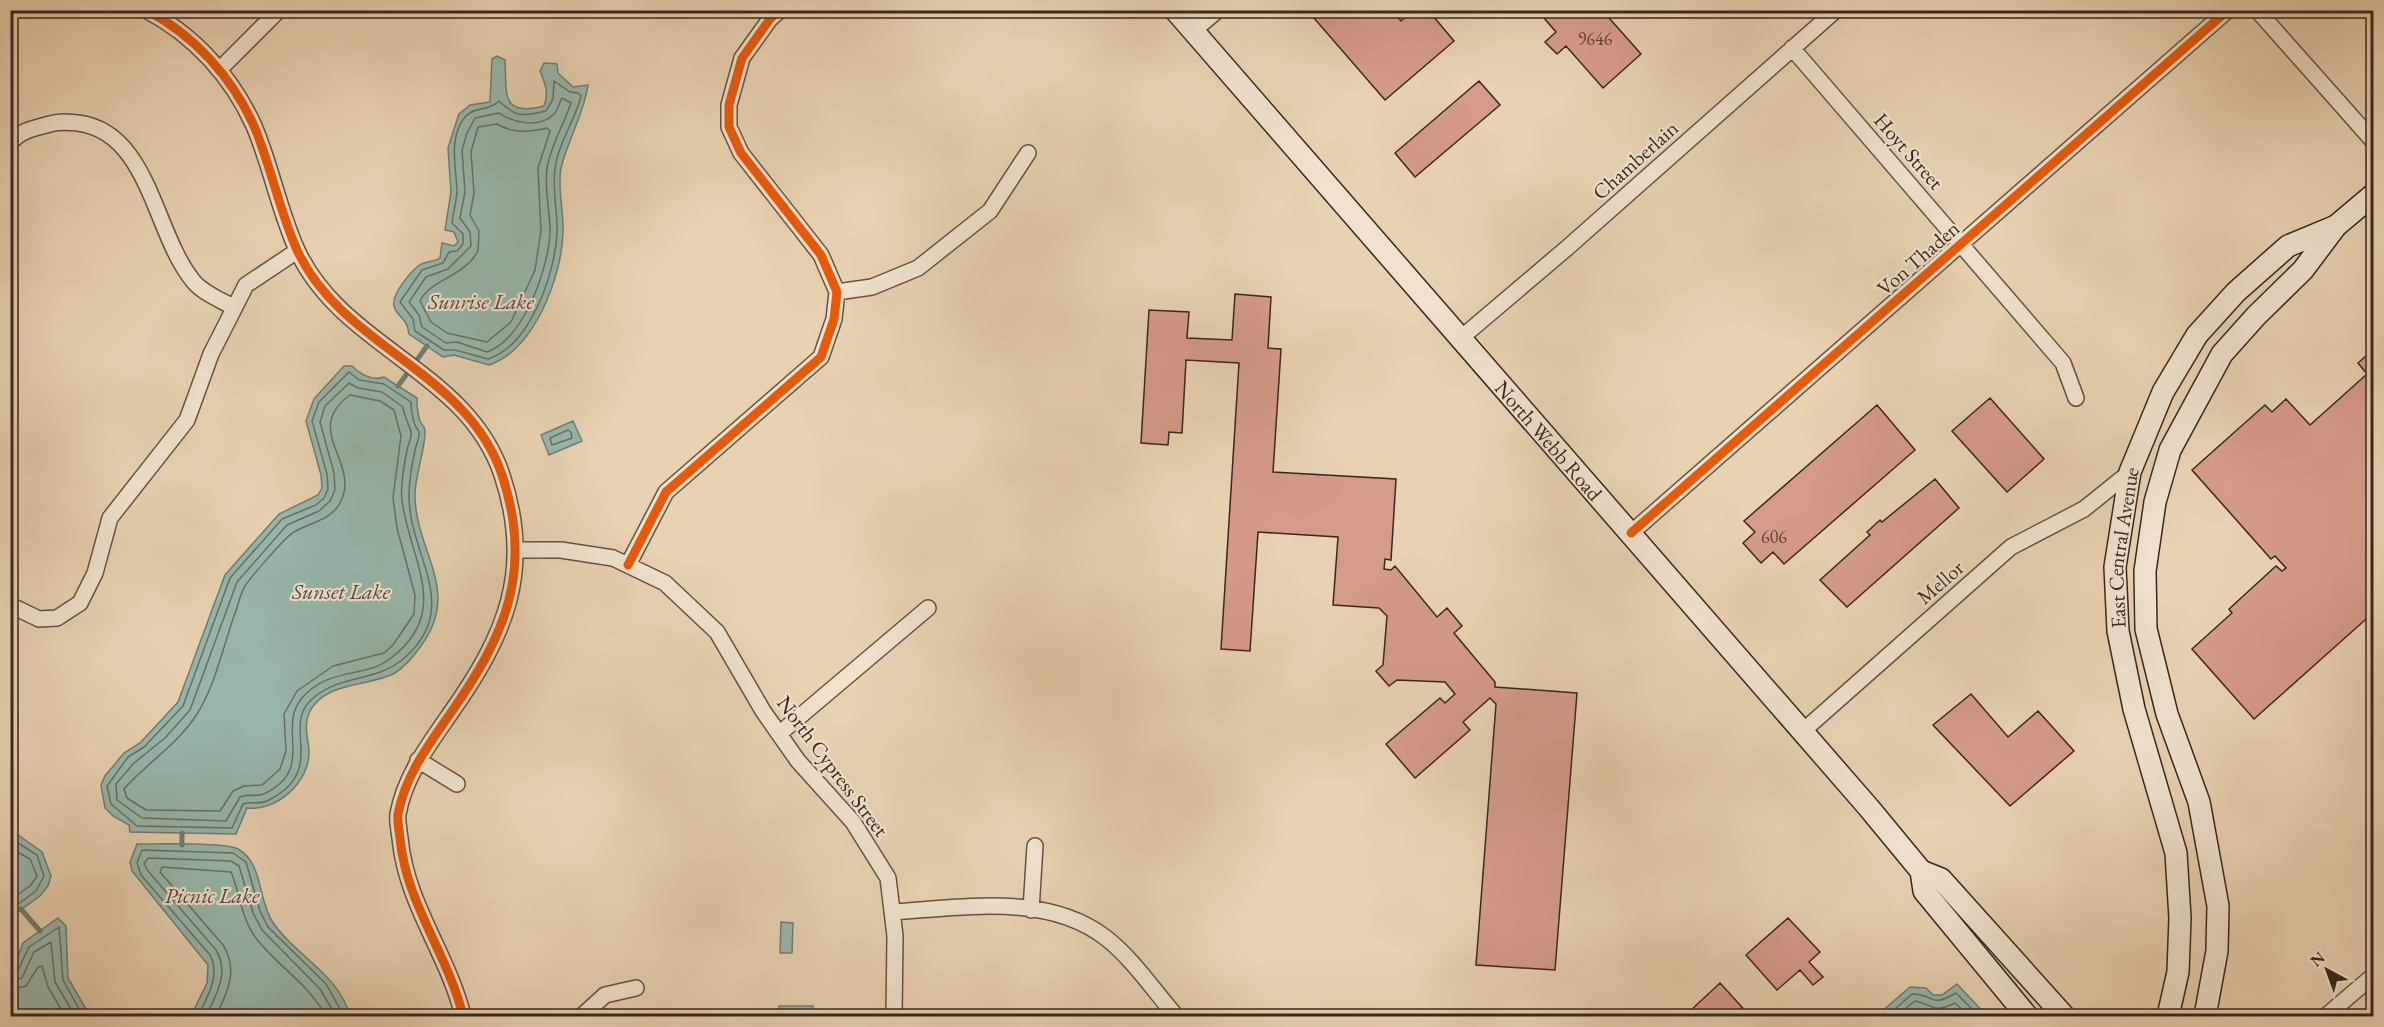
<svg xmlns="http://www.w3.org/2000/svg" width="2384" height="1027" viewBox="0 0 2384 1027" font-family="'EB Garamond',serif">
<rect width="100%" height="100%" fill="#e9d2b2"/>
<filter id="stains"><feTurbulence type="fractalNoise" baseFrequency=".00333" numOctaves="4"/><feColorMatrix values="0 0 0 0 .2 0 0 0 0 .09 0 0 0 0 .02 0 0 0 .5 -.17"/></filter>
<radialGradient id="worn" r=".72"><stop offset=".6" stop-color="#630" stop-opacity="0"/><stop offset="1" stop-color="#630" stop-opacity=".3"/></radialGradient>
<path fill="#97b8ad" stroke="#717e75" stroke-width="1.5" d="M497 56 505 60C507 94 500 117 544 106 549 92 545 83 540 71L544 63 557 64 558 73 573 87 588 85C584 114 568 139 561 168 557 188 564 211 563 232 562 277 534 350 489 365L454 355 443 357 409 334C407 316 397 318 394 306 391 295 410 273 418 266 424 261 434 262 440 258L442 243 454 246 458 242 454 232 445 230 451 192 448 148 454 129 459 114 470 105 490 102 492 59Z
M344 366H352C360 374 371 381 384 377L417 398C417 406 417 413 420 421 422 425 426 428 425 432 425 451 415 475 415 495 415 552 463 591 420 647 413 657 406 666 395 673 369 687 326 681 310 711 303 725 308 736 309 751 310 782 276 812 247 808L236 834 130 832 129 825 113 816 105 808 101 785 105 776 124 753 140 743 178 702 225 575 279 514 318 495 322 488 321 475 306 421 314 399Z
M573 421 582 441 549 455 541 435Z
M11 830 42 852 51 876 48 886 40 896 11 917Z
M137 844C156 844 226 842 238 849 263 863 258 899 272 921 295 956 339 974 350 1016H191L207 983 208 965 132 871 130 862Z
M58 918 66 926 68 978 90 1016H11V974L23 943Z
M781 922 793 923 792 953H780Z
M1957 984 1987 1016H1881V1012L1910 987 1926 988 1933 995H1942Z
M779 1006H813V1016H779Z"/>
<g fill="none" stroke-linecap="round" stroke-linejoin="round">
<path stroke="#687066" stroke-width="1.5" d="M554 81 570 92 578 93 581 96C575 121 558 143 555 169 552 190 558 212 557 233 555 274 530 346 488 359L455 350H444L415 331 413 319 400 302 422 270 443 263 449 252 457 251 463 244V234L452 223C453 212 457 201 457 190 456 168 448 135 466 116 475 106 488 112 499 101 516 117 521 117 546 111L553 99Z
M562 98 571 103C564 124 551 145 547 168 544 189 550 210 550 232 549 267 524 339 487 352L457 342 446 343 422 327 419 315 409 302 426 277 448 269 471 246 470 232 460 218 465 192 462 150 467 133 475 118 499 113C512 122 538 129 553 115 558 111 559 103 562 98Z
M497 124C513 134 529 132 547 128L550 131 538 168 541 231 535 270 511 322 487 342 447 333 431 322 420 301C431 279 464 277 478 251L479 231 470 215 474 193 471 152 478 127Z
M349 372 359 380 384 384 411 402C411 410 412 417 415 425 415 426 419 431 419 432 420 437 416 445 415 450 412 464 409 481 409 495 408 555 465 608 402 660 373 683 336 674 309 702 284 729 326 771 269 800 260 805 252 801 243 804L232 828 137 826 111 804 107 786 128 757 144 747 183 706 230 578 282 519 316 505 324 498 328 489 327 474 312 421 319 402Z
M349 383 358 388 382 392 403 407C404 416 409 424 411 432 412 437 408 445 407 450 404 465 400 485 402 500 409 559 453 611 391 658 365 679 330 666 302 698 276 729 316 767 266 793 257 798 249 793 240 797L226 821 142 818 117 800 116 784 134 763 165 738 190 710 237 582 287 525 319 511 330 501 335 490 334 473 320 422 325 406Z
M350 395 380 401 394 410 401 436 393 498 397 528 415 595 414 614 393 645 384 653 333 666 297 691 284 714 286 751 280 769 262 785 244 786 233 791 220 811 146 810 127 798 124 789C147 763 178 744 197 714 215 686 223 647 234 616 238 606 240 594 245 586 252 576 285 537 294 532 311 522 330 521 340 503 362 463 301 431 350 395Z
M568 430 571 432 572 438 552 445 550 438Z
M10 838 37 855 44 876 36 891 10 910
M10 848 30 859 37 876 30 886 10 900
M10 974 18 970 29 947 59 927 63 980 83 1016
M10 981 22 978 34 952 51 942 55 982 75 1016
M10 990 26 986 38 967 42 966 48 987 65 1016
M198 1016C207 997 221 976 210 955L141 875 137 863 142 850 233 853 246 862 260 911 268 927 326 984 344 1016
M206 1016C216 995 230 973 216 950L148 871 144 864 148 858 231 861 239 866 253 913 262 930 320 989 336 1016
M216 1016C227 993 239 970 223 945L160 872 162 867 231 872C240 893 241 917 255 937 278 967 306 981 326 1016
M1887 1016 1912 994C1936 994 1928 1009 1956 993L1979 1016
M1896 1016 1915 1001C1935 1005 1932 1014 1955 1003L1969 1016"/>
<path stroke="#717e75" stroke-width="5" d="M398 386 427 346
M182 845V833
M21 909 40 931"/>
</g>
<path fill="#d59b89" stroke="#392720" stroke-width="1.5" d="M1307 10H1392L1401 21 1413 10H1428L1454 41 1385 100Z
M1552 10H1602L1641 54 1603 88 1566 46 1557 54 1545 42 1556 32 1544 18Z
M1479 81 1500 105 1415 177 1395 153Z
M1235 294 1271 297 1268 348 1281 349 1273 472 1396 479 1391 560 1385 559 1384 569 1391 570 1395 566 1437 617 1447 608 1462 626 1454 633 1495 682V687L1577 693 1555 970 1476 965 1496 704 1490 698 1463 722 1470 730 1415 778 1386 744 1440 698 1445 703 1455 694 1445 682 1397 680 1389 686 1376 671 1383 665 1387 616 1379 608 1333 605 1338 537 1258 532 1250 651 1221 649 1239 363 1186 360 1182 433 1169 432 1168 445 1141 443 1149 310 1189 312 1187 338 1232 340Z
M2374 349V612L2254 719 2192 649 2232 613 2229 609 2276 566 2282 571 2286 568 2275 556 2271 559 2192 470 2265 405 2272 412 2286 399 2310 425 2367 374 2358 363Z
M1990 398 2044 459 2007 492 1952 431Z
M1877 405 1915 450 1784 564 1773 552 1761 563 1743 543 1755 532 1744 521Z
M1935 479 1959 508 1847 607 1820 580 1870 535 1867 532 1880 520 1882 522Z
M1971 694 2008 737 2038 711 2074 751 2010 806 1933 725Z
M1788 918 1820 952 1809 962 1823 977 1813 985 1800 970 1777 990 1746 955Z
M1720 983 1750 1016H1694L1690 1011Z"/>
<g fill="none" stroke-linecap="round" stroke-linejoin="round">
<defs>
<path id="minor" d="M146 10C194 35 232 77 254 126 271 166 279 210 297 250 342 348 467 370 502 475 534 571 505 636 450 714 429 744 405 776 398 814 397 821 399 830 400 838 406 904 448 954 463 1016
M2257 10 2374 142
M1193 31 1218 10
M1792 48 2063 363 2076 398
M219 70 279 10
M10 143C21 130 35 128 50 124 60 121 68 122 78 123 150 132 154 235 194 282 203 293 221 300 233 307
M837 292 872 287 918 268 990 211 1028 153
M1461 338 1567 248 1836 10
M1631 533 2228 10
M515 550H561L613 558 665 583 717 632 763 711 798 761 853 822 888 878 895 936 894 1016
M628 565 666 492 821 357 834 319 837 292 821 255 741 153 729 127V105L742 58 770 19 780 10
M10 605 39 619 57 618 80 603 95 573 110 518 187 420 211 354 246 285 297 251
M1803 731 2011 547 2084 509 2130 472
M779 734 928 608
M418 760 457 784
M1031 910 1035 846
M892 912C961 908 1047 892 1106 938 1131 957 1155 992 1176 1016
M582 1016 605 995 636 988
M2326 1016 2374 975"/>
<g id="secondary">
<path id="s1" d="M1175 10 1869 808 1921 871 1924 891 2027 1016"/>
<path d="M1921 871 1941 879 2064 1016"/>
<path id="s2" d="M2168 1016 2178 972 2180 918 2176 853 2134 709 2118 631 2115 567 2130 472 2163 392 2197 335 2236 292 2288 246 2336 226"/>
<path d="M2205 1016 2217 951 2218 906 2199 802 2167 714 2146 629 2145 571 2155 502 2170 450 2222 354 2256 316 2303 270 2336 226 2374 194"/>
</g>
</defs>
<use href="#minor" stroke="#655244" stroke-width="18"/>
<use href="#secondary" stroke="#392720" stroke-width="24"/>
<use href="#minor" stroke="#f1e2cd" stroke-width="15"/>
<use href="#secondary" stroke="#f1e2cd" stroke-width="21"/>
<defs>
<path id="cycleway" d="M146 10C194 35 232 77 254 126 271 166 279 210 297 250 342 348 467 370 502 475 534 571 505 636 450 714 429 744 405 776 398 814 397 821 399 830 400 838 406 904 448 954 463 1016
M1631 533 2228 10
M628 565 666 492 821 357 834 319 837 292 821 255 741 153 729 127V105L742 58 770 19 780 10"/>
</defs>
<use href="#cycleway" stroke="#f1e2cd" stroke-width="13"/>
<use href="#cycleway" stroke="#e8590c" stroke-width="9"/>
</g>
<g text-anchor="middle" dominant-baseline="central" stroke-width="4.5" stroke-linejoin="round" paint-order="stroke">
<g font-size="18" fill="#60443a">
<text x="1595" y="38">9646</text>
<text x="1774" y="536">606</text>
</g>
<g font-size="21" fill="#392720" stroke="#f1e2cd">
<text transform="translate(1909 151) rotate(49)">Hoyt Street</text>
<text transform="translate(1635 160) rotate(-42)">Chamberlain</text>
<text transform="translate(1918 258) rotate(-41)">Von Thaden</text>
<text stroke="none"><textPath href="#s1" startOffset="570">North Webb Road</textPath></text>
<text stroke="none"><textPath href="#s2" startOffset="478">East Central Avenue</textPath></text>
<text transform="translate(1940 582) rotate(-41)">Mellor</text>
<text transform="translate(833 766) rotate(53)">North Cypress Street</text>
</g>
<g font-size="22" font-style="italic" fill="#504b43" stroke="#f1e2cd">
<text x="481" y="301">Sunrise Lake</text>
<text x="341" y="591">Sunset Lake</text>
<text x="212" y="895">Picnic Lake</text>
</g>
</g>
<rect width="2384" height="1027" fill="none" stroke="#e9d2b2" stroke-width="36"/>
<rect x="12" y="12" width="2360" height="1003" fill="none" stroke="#392720" stroke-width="3"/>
<rect x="18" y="18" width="2348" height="991" fill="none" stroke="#392720" stroke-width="1.5"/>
<g transform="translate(2327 970) rotate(319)" stroke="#f1e2cd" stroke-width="4.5" paint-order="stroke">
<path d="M0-4.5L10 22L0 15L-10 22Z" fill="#392720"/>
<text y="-9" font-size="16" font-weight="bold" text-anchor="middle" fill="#392720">N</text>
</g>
<rect width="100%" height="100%" filter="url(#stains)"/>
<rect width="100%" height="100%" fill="url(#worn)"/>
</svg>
